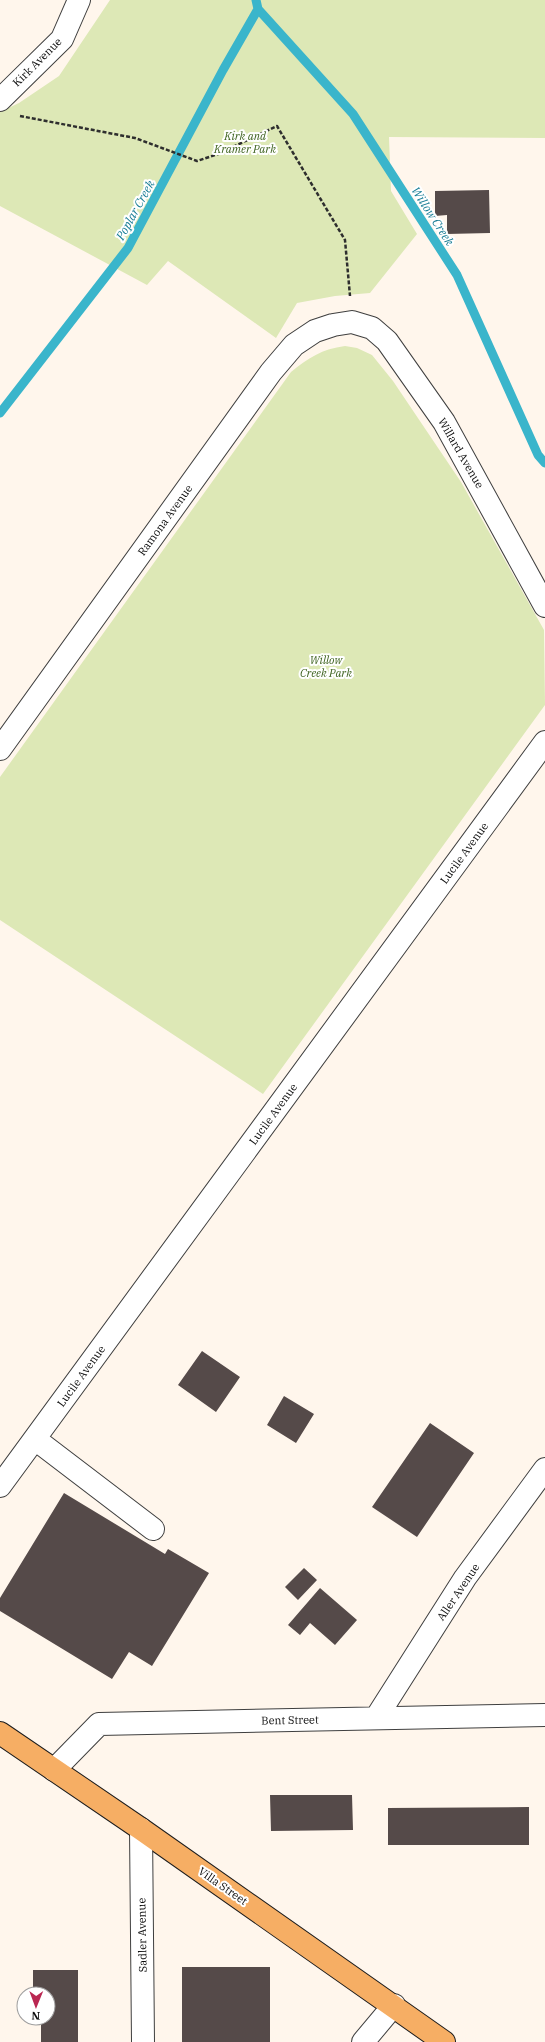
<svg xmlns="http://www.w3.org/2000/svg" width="545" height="2042" viewBox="0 0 545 2042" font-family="'IBM Plex Serif',serif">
<rect width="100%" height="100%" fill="#fff6ec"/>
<path fill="#dde8b6" d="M110 0H545V138L389 137 391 191 417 234 370 293 335 296 297 303 276 338 168 261 147 285 0 206V112L19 103 59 76Z
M345 346 357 348 372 355 393 381 461 482 544 630 545 705 263 1094 0 920V777L291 372C308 358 322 349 345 346Z"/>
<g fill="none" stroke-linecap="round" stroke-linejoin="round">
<path stroke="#3ab5cb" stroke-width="9" d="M258 9 353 114 457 275 538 455 545 463
M0 413 128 248 223 70 258 9 256 0"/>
</g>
<path fill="#554a49" d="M489 190 490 233 447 234V215L435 216V191Z
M202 1351 240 1377 216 1412 178 1385Z
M284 1396 314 1414 296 1443 267 1425Z
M430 1423 474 1453 417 1537 372 1507Z
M64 1493 165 1554 168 1549 209 1573 152 1666 129 1652 112 1679 0 1611V1598Z
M304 1568 317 1580 298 1600 285 1587Z
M320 1588 357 1620 335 1645 310 1623 300 1635 288 1625Z
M270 1795H352L353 1830 271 1831Z
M529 1807V1845H388V1808Z
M182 1967H270V2042H182Z
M33 1970H78V2042H41V2018H48V1994H33Z"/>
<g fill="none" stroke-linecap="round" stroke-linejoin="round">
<defs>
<path id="minor" d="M0 100 62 39 79 0
M0 749 271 372 294 345 315 331 333 325 352 322 372 328 387 341 444 422 545 606
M35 1439 153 1529
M0 1486 545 742
M376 1718 465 1578 545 1469
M54 1770 99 1724 545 1715
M141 1829 143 2042
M363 2042 394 2005"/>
<path id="major" d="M0 1733 141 1829 444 2042"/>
</defs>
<use href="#minor" stroke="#3f3f3f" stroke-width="24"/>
<use href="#major" stroke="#1d1d1d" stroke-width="24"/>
<path stroke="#2e2e2e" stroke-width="2.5" stroke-dasharray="4 2" stroke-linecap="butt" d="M20 116 135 138 197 161 218 154 277 126 345 240 350 296"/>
<use href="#minor" stroke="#fff" stroke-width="22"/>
<use href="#major" stroke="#f6ae64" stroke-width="22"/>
</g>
<g text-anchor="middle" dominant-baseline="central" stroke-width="4" stroke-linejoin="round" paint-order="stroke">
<g font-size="11" fill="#0c0c0c" stroke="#fff">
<text transform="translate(37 62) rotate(-45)">Kirk Avenue</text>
<text transform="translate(461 453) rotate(60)">Willard Avenue</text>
<text transform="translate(165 520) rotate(-54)">Ramona Avenue</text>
<text transform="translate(464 853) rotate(-54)">Lucile Avenue</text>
<text transform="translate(273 1114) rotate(-54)">Lucile Avenue</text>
<text transform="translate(81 1376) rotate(-54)">Lucile Avenue</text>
<text transform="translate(458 1592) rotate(-56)">Aller Avenue</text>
<text transform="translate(290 1720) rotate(-1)">Bent Street</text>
<text transform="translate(223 1886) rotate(35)">Villa Street</text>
<text transform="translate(142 1935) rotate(-91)">Sadler Avenue</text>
</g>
<g font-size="11" font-style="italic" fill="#3d621e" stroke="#fff">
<text x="245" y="136">Kirk and<tspan x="245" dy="13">Kramer Park</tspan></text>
<text x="326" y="660">Willow<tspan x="326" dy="13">Creek Park</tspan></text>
</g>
<g font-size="12" font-style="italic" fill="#187d95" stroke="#fff">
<text transform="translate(135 210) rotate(-61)">Poplar Creek</text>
<text transform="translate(433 216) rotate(57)">Willow Creek</text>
</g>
</g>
<g transform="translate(36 2006) rotate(181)"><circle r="19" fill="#ffffff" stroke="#9e9e9e"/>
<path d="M0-3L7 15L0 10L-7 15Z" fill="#ba2752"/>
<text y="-6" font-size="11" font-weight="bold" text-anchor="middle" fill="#0c0c0c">N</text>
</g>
</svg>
